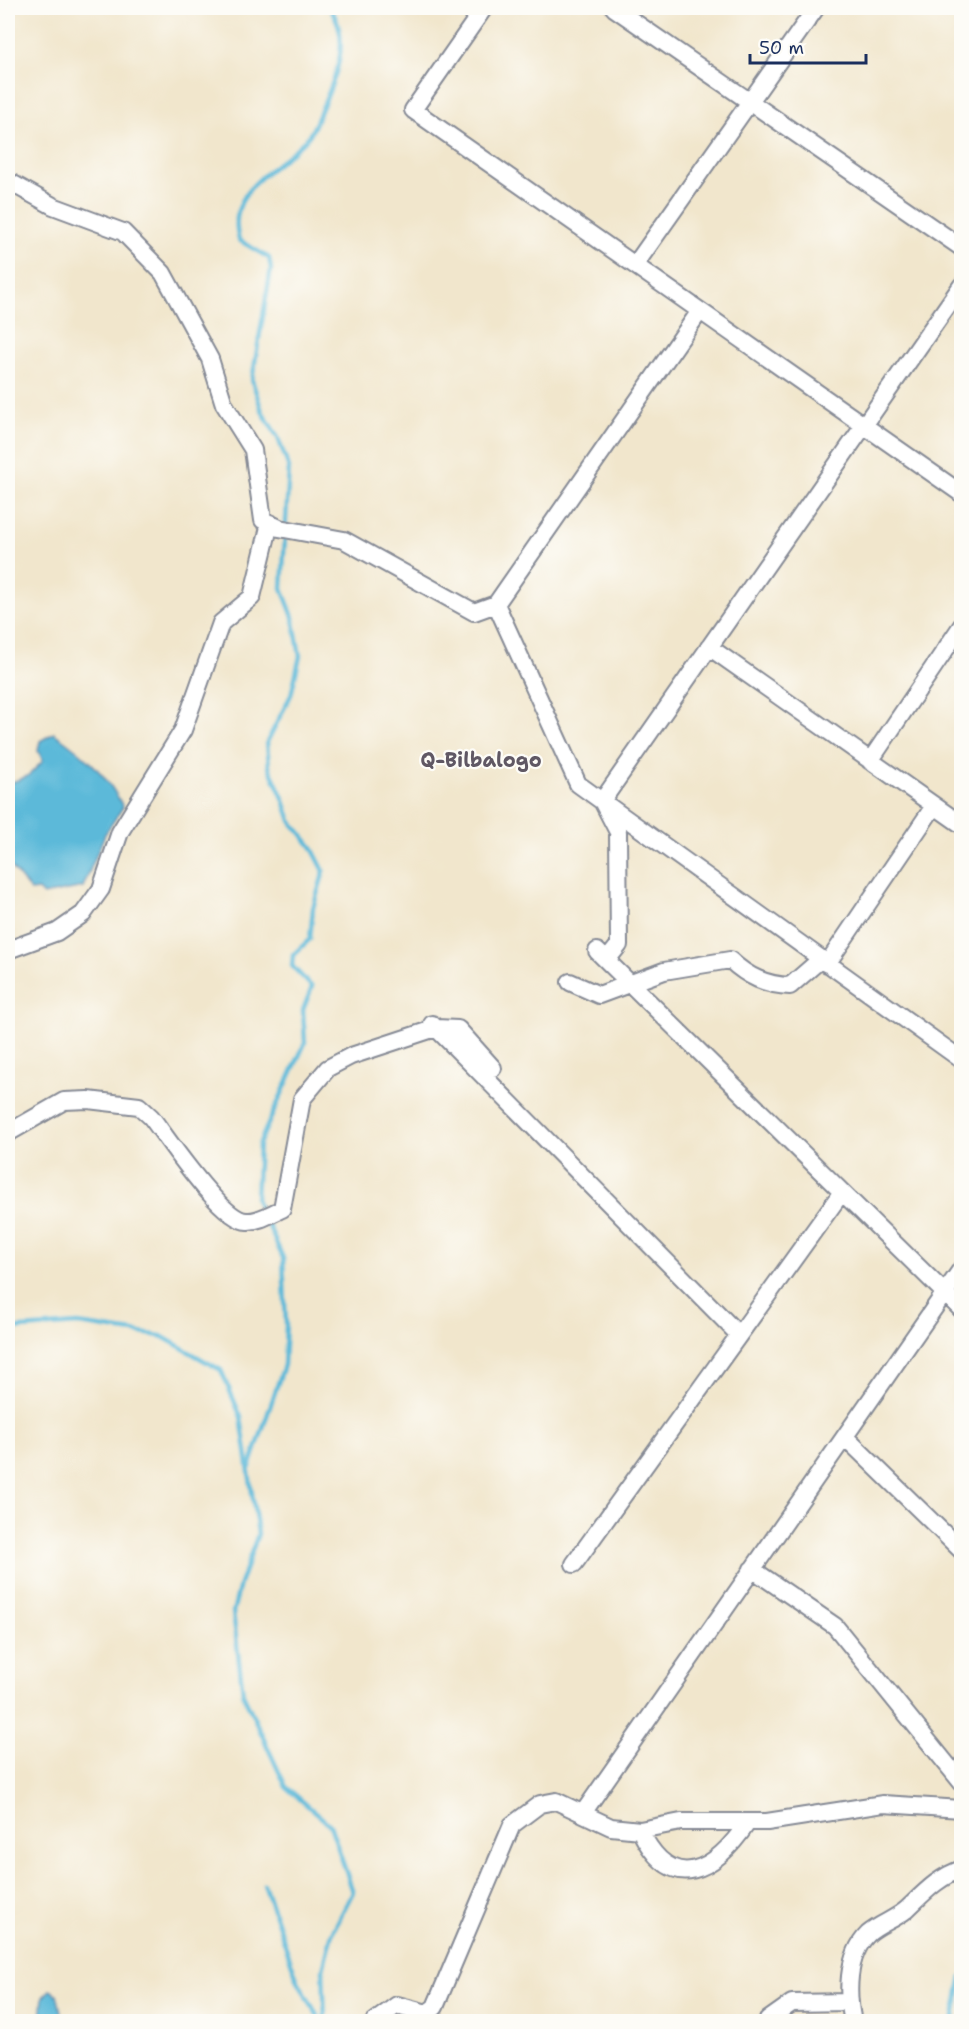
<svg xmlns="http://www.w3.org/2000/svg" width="969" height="2029" viewBox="0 0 969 2029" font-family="'Shantell Sans',sans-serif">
<rect width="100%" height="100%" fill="#fdfcf7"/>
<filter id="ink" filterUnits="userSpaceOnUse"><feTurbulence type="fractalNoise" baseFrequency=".0167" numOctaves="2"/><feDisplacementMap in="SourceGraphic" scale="12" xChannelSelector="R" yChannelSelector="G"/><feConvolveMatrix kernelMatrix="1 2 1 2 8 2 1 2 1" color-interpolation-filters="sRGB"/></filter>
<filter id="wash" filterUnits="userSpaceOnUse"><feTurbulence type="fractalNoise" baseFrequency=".008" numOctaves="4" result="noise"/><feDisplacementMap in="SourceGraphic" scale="24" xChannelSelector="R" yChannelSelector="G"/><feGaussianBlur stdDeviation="1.35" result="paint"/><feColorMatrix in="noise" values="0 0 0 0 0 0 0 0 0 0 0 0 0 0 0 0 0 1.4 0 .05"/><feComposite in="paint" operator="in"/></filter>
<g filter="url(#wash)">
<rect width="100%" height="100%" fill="#f1e6cc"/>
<path fill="#5bb9d9" stroke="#3b749c" stroke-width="1.5" d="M54 733C83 753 108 775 123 807L105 834 83 887 43 895 38 890 31 891 8 863V784L28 776 43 761 38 751 40 741Z
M50 1990 57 1994 63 2021H41L43 1997Z"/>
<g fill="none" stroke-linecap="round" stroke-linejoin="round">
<path stroke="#5bb9d9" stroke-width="4.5" d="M262 1213 256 1199 259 1144 305 1043 303 1010 312 987 292 966 293 955 310 939 313 908 324 871 311 846 291 821 283 798 269 767 267 742 291 695 300 656 293 617 282 588 289 468 278 438 262 411 252 380 271 269 269 258 239 240C224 188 280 169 308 137 314 129 318 117 322 108 336 77 352 39 330 8
M8 1329 78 1324 161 1336 221 1370 241 1417 258 1534 240 1584 233 1612 243 1694 286 1787 330 1825 353 1892 332 1933 323 1969 325 2022
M250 1467 284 1365 286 1325 283 1258 266 1220
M264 1884 297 1979 321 2022
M953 2022 962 1976"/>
</g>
</g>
<g filter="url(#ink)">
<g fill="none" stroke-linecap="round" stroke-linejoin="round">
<defs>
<path id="street" d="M484 8 413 110 962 494
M614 8 962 248
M8 181 53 206 123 232 163 273 210 359 224 404 253 450 263 520 279 528 344 540 474 612 496 604 700 311
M635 265 816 8
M496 604 578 784 962 1060
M709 647 962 825
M870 761 962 625
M8 950 57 932 83 914 101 889 120 832 183 730 221 623 252 597 270 523
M597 951 962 1310
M607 960 619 945 618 832 602 801 962 285
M827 964 934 806
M570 982 599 995 664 971 730 960C748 977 766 985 790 986L821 959
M432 1024 739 1335
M8 1133 64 1101 88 1100 139 1106 151 1117C168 1139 222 1221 247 1221 258 1222 272 1213 282 1209L302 1099 328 1068 351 1056 436 1028 458 1029 493 1068
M845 1437 962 1551
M574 1564 842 1192
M752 1569 835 1626 962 1783
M583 1813 962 1268
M640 1830C672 1897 715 1871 748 1822
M768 2020 792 2003 848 2002
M374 2022 397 2005 427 2013 435 2007 512 1825 540 1804 556 1801 611 1827 640 1830 681 1822H767L883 1804 962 1809
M853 2022C847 1995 846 1956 868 1934 879 1924 896 1919 907 1909 924 1893 938 1877 962 1869"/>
</defs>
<use href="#street" stroke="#868a95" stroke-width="20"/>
<use href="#street" stroke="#fff" stroke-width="16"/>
</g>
</g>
<g text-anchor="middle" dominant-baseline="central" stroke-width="4.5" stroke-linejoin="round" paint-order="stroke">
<g font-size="20" font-weight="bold" fill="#605864" stroke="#fdfcf7">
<text x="481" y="760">Q-Bilbalogo</text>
</g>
</g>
<rect width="969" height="2029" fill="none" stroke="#fdfcf7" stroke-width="30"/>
<path d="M750 54v9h116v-9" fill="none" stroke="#1b2f5e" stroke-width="3"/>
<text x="759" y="54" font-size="18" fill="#1b2f5e" stroke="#fdfcf7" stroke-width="4.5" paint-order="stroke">50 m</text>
</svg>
